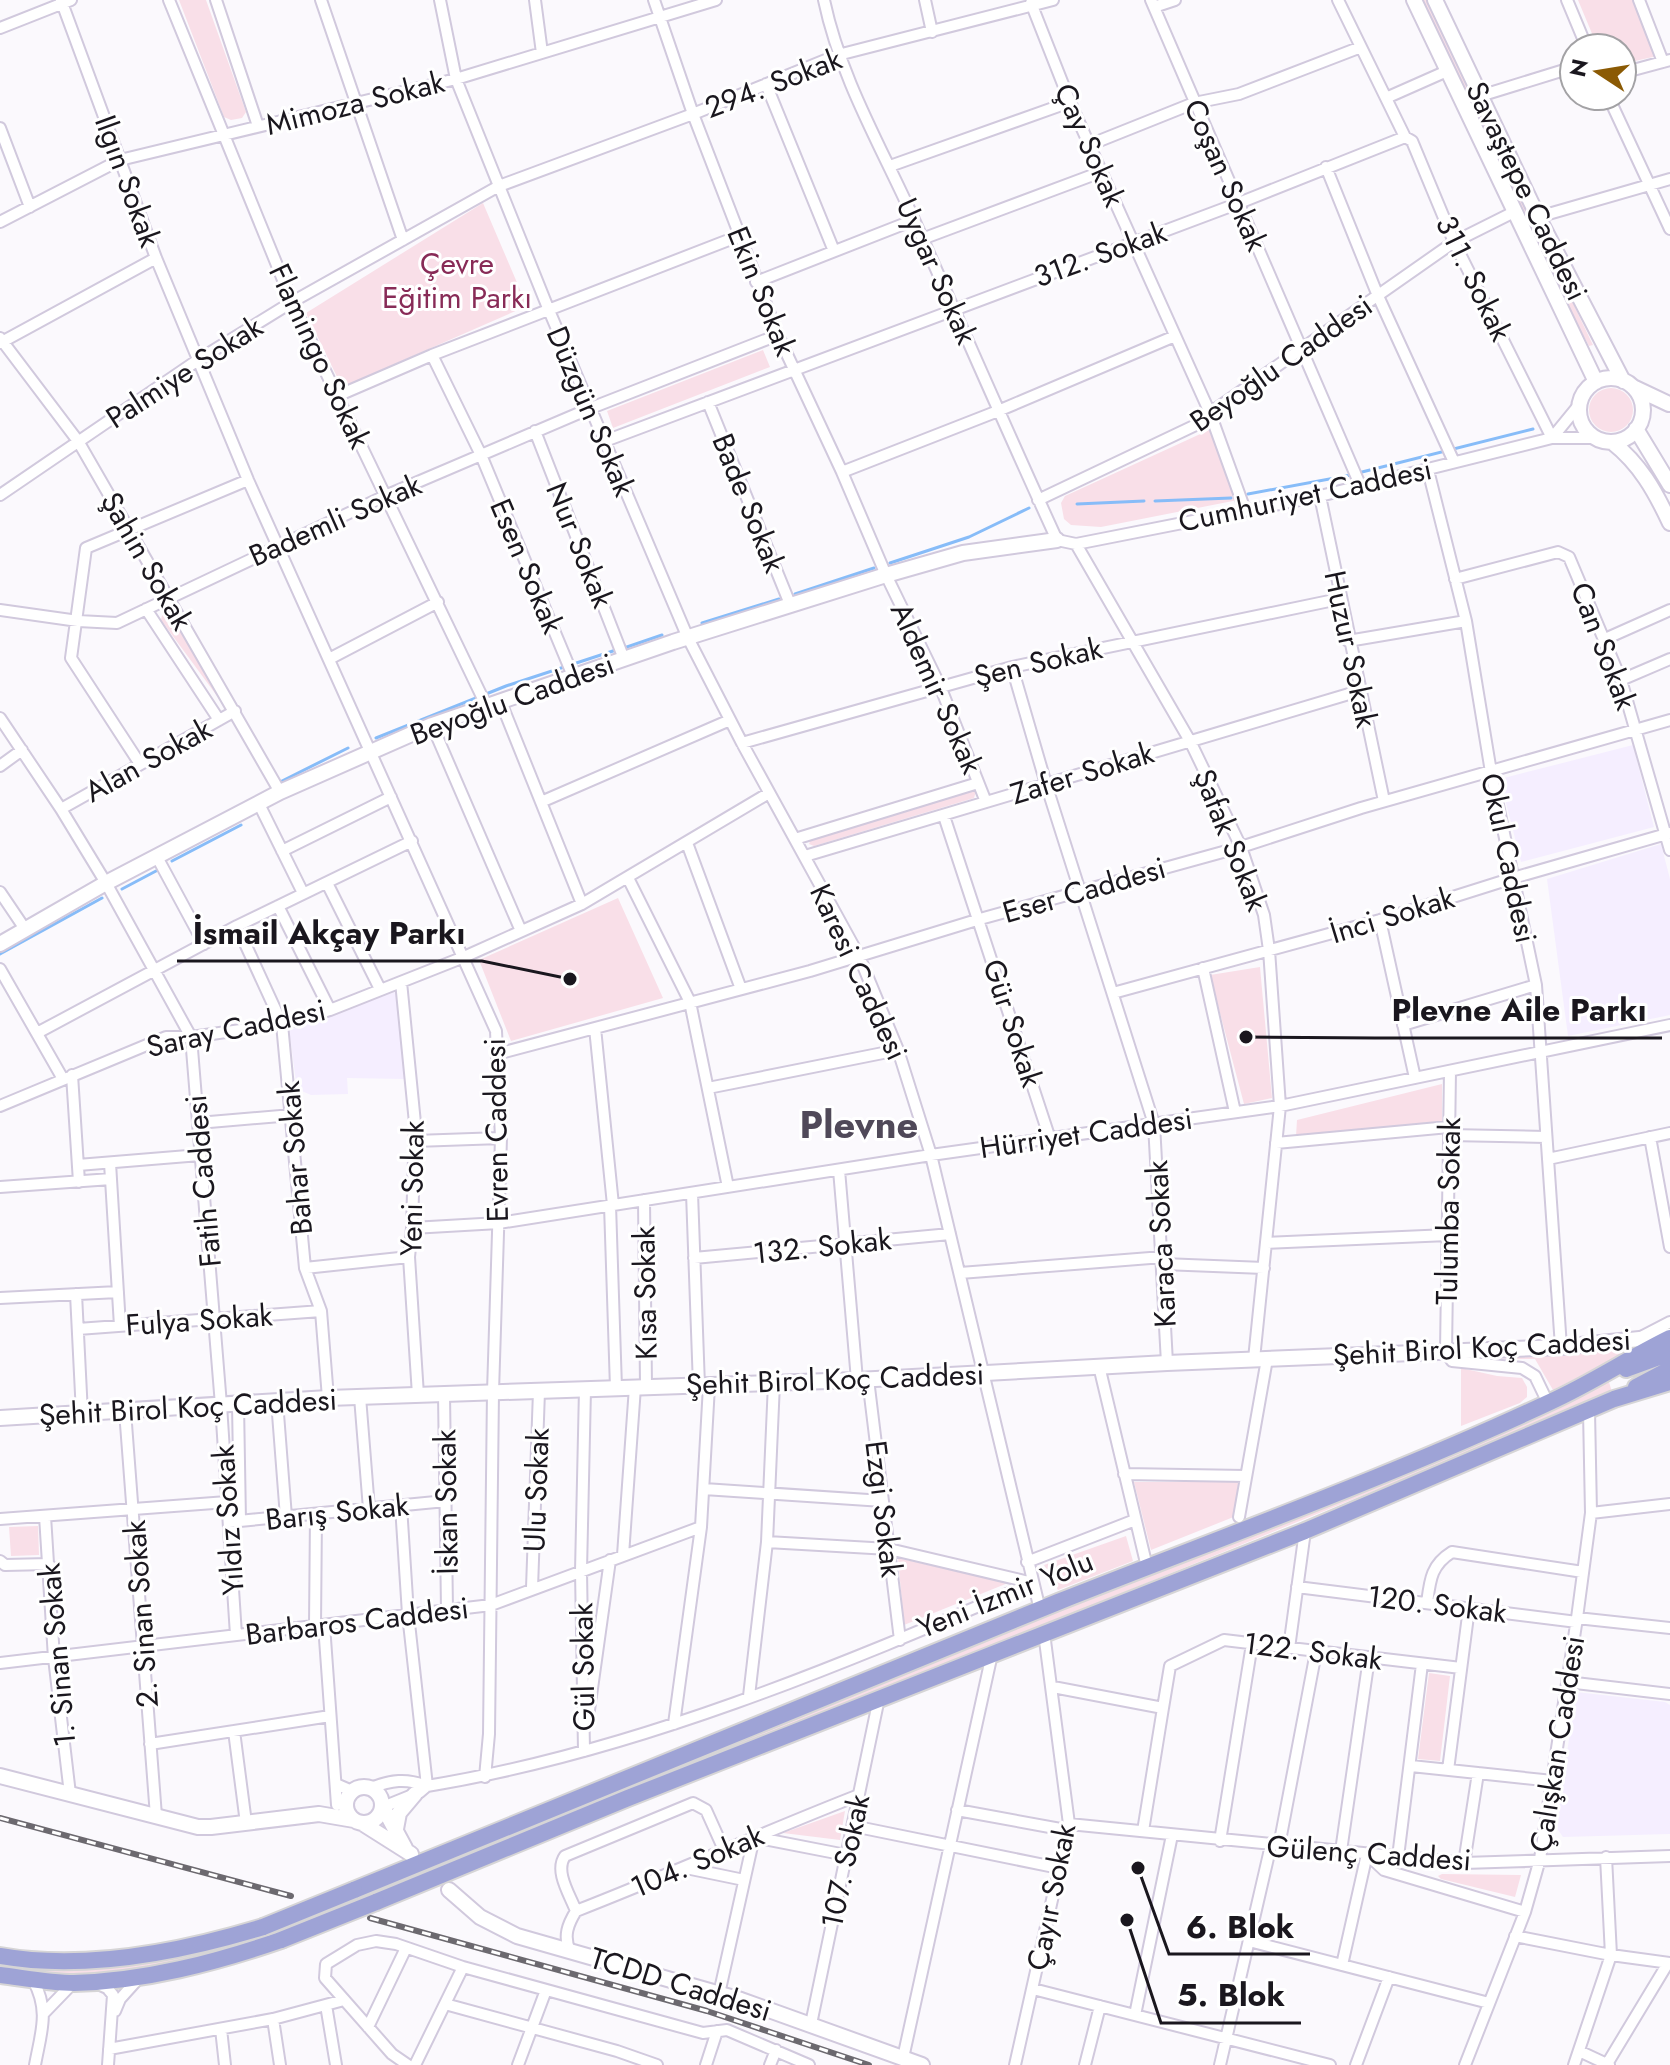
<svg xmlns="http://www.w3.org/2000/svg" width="1670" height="2065" viewBox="0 0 1670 2065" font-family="Jost,sans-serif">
<rect width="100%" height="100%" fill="#fbf9fd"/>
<path fill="#f5eeff" d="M1633 745 1654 827 1521 862 1500 779Z
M1661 844 1670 879V1015L1568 1036 1547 879Z
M398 991 405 1079 347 1078 348 1094 311 1095 297 1089 289 1030Z
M1576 1692 1665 1702 1670 1705V1834L1563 1837 1556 1827Z"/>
<path fill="#f9dfe8" d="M179 0H206L246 112 242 118 231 120 224 117Z
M1421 0H1427L1593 345 1589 346 1567 305Z
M1578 0H1636L1657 56 1622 64V48H1598Z
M483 203 527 306 342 387 306 313Z
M763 350 770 367 613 428 607 411Z
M1589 410a22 22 0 1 1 44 0a22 22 0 1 1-44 0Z
M1209 430 1238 500 1101 527 1071 525 1064 519 1061 503 1065 496Z
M163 611 171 613 222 697 220 700 161 620Z
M971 790 976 791 974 798 814 846 809 844 811 838Z
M618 898 663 998 511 1041 479 960Z
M1260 967 1272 1098 1244 1104 1210 975Z
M1442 1084V1121L1296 1136 1297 1120Z
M1635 1348 1553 1390 1535 1359H1495Z
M1461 1368 1497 1376 1522 1378 1527 1387V1397L1520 1403 1461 1426Z
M1609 1382 1612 1392 1470 1452 324 1916C293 1927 262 1940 231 1950 162 1972 72 1980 0 1969V1964C78 1976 150 1962 227 1945L1468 1446Z
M1134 1482H1238L1236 1516 1151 1550Z
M38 1526 39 1555 11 1556 9 1527Z
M1126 1536 1133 1561 1058 1590 1044 1565Z
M898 1558 1008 1583 904 1625Z
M1429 1673 1450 1676 1440 1761 1418 1759Z
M845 1811 840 1840 783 1833Z
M1442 1874 1521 1875 1515 1897 1441 1879 1438 1876Z"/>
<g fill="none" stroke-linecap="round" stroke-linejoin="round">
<path stroke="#87bcf8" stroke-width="3" d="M1358 473 1533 429
M1248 494 1351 475
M1155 501 1231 498
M1077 504 1144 501
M890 563 969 537 1029 508
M795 594 874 568
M702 623 779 599
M624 648 662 635
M376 738 506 686 616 650
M280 782 348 748
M172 861 241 825
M122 889 156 871
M0 954 102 898"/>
<defs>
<path id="minor" d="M61 0 156 258 248 480 496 1031 501 1138 493 1392 489 1734 485 1777
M169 0 292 302 486 705
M216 0 258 126
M321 0 403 240
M440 0 456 79 548 308 688 638 742 743 859 956 898 1050 931 1155 1040 1610
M535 0 542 53
M654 0 693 114 778 335 842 472 886 575 940 686 986 802
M824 0C840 76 879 143 911 213 960 322 1007 431 1057 540L1076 544 1320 496 1552 438H1594
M925 0 932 32
M1151 0 1361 487
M1338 0 1405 137 1412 141 1454 242 1552 438
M1567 0 1587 48
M1639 0 1663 62
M1031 3 1070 102 1210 413 1245 510
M1154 7 1175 0
M0 28 71 0
M1622 73 1670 60
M766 84 834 251
M1480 96 1574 67
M1608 96 1670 229
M1386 98 1447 71
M0 128 30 207
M1089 145 1194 103 1239 94 1361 47
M890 166 1070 102
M1326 167 1378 296 1454 462
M1538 217 1670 179
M0 222 120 160 456 79 716 0
M922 239 1101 172
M756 282 914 220
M0 338 78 441 280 792
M0 343 156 258
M337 396 432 355
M708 402 790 604
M535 431 624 659
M1552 438 1579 405
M605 441 1239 203 1405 137
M1428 470 1466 621 1491 772 1536 985 1561 1347
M842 472 998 411 1175 336
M0 495 198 360 292 302 499 186 693 114 838 55 1053 0
M1320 496 1384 801
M1038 500 1200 423 1210 413 1454 242 1514 212
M1076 544 1190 741 1241 847 1264 915 1269 950 1280 1106 1254 1359
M1455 579 1558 552 1569 557 1621 680 1670 850
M146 609 219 720
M0 610 78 621 117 623 385 496 591 408 778 335
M1605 639 1670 610
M1348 641 1466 621
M329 659 438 602
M1012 667 1046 784 1154 1124 1167 1363
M573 676 481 455 432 355 739 236
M1621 680 1670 659
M500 700 582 904
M0 718 61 809 106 883 191 1037 221 1405 236 1635
M432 725 521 931
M742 743 1012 667 1339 599
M140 764 71 658 86 548 248 480
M0 766 22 750
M541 802 730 720
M259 804 303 893
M61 809 235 711
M944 816 1050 1139
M795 839 978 783
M687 843 741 989
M282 851 391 797
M805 856 1359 691
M157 857 204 944
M628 878 690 1002 728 1187
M327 883 380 989
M0 892 25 929
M278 906 330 1010
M1380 920 1415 1078
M237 926 282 1024 305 1268 321 1311 328 1398
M1203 968 1235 1112
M0 969 63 1079
M401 982 415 1123 412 1228 409 1257 418 1395
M1113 993 1380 920 1513 878 1670 833
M1403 1025 1536 985
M595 1028 613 1205
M37 1033 237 926 412 841
M497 1054 810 971 980 919 1241 847 1361 808 1670 720
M1450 1071 1446 1352 1452 1361 1522 1368 1535 1376 1548 1403
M72 1075 79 1182
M708 1088 898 1050
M0 1106 166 1037H191L282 1024 330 1010 464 957 582 904 769 793
M198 1123 292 1115
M1449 1135 1546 1137
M1650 1137 1670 1247
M415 1141 501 1138
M1276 1143 1449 1127
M1548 1159 1670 1133
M110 1163 120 1326
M78 1165 200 1155
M839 1170 857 1380
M0 1187 111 1179
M692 1193 699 1386
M644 1200 646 1386
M610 1205 616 1388
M412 1228 499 1223 931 1155 1280 1106 1670 1025
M1267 1243 1448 1235
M694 1258 950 1234
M1163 1264 1264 1268
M305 1268 409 1257
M960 1273 1163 1257
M76 1294 82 1414
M0 1298 118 1292
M78 1329 321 1311
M1643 1336 1670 1322
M1099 1366 1147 1567
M868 1379 900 1640
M444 1394 447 1610
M360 1397 369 1509
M277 1401 286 1517
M238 1404 240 1521
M125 1411 156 1816
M1124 1474 1246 1476
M704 1489 883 1501
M401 1506 408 1614 427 1786
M1591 1513 1670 1504
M45 1516 54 1658 70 1794
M1239 1517 1267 1359
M0 1519 227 1502
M229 1522 446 1501
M767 1542 889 1549 1033 1583
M623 1555 635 1387
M0 1561 5 1565 49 1564
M1027 1562 1135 1520
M1297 1587 1577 1622
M532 1588 539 1391
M1427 1603C1430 1580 1431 1565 1452 1552L1583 1572
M1577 1618 1670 1628
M324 1625 337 1805
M315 1626 316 1514
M1289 1648 1305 1531
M0 1663 491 1605 701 1527
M1567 1682 1670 1694
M1053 1687 1163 1708 1170 1666 1224 1640 1461 1668
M749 1696 767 1542 774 1383
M588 1717 610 1560
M674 1724 701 1527 709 1386
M234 1731 246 1823
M150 1744 330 1716
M584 1751 581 1571 585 1389
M1411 1766 1553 1781
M1448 1770 1469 1608
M336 1784 352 1791
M371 1788C391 1780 406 1778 427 1786
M383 1807 420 1792 427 1786C636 1752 838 1666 1033 1583
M957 1810 1066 1830
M1069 1824 1464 1863 1670 1856
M853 1826 1059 1868
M1143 1831 1163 1708
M1220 1841 1252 1644
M1279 1846 1316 1652
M1341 1851 1369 1658
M1367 1854 1384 1870 1525 1912
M1398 1857 1422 1664
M1464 1863 1478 1773
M686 1868 744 1880
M576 1911C570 1895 554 1871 565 1856L693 1803 706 1810 724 1850
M1515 1936 1611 1955 1670 1963
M1249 1941 1489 2003
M570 1951C563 1936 568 1924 576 1911 671 1874 764 1832 859 1795
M1342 1965 1367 1854
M33 1980C50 2011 41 2032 35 2065
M98 1984 107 1988 113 1995 108 2065
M1033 1989 1330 2065
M719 1994 754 1837 846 1855
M445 2004 617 2051 657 2065
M326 2005 336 2065
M115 2011 120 1999 138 1979
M44 2013 73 1983
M1135 2015 1172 1835
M273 2019 280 2065
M811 2024 879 1698
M368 2027 406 1948
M221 2029 225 2065
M109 2049 273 2019 344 2000
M1579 2051 1609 2065
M903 2058 992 1654
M1607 2064 1668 1963
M408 2065 392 2054 325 1978 326 1964 357 1945 376 1941 396 1944 463 1967 703 2033 727 2030 809 2065
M415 2065 463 1967
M518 2065 546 1990
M706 2065 717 2031
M770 2065 776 2050
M1015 2065 1069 1824 1044 1633
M1085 2065 1100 2006
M1220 2065 1271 1845
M1356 2065 1389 1977
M1465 2065 1525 1912 1540 1859 1577 1618 1591 1513 1589 1411
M1574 2065 1611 1955 1606 1857"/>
<path id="secondary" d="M1414 0 1596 382
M1435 0 1538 217 1623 381
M1579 410a32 32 0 1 1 64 0a32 32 0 1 1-64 0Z
M1633 387 1669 404
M1636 429 1670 485
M1612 442C1640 464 1655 491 1670 523
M0 944 106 883 280 792 432 725 673 642 886 575 963 553 1057 540
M0 1418 328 1398 857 1380 1167 1363 1561 1347 1669 1336
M0 1776 198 1827H211L319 1814 354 1820
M346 1805a18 18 0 1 1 36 0a18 18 0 1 1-36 0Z
M383 1807 405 1848
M362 1823 411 1854
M396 1829 399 1813 415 1794
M449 1890 480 1917 517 1936 741 2000 922 2065"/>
<path id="trunk" d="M1626 1369 1670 1353
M1636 1387 1670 1369
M354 1890C589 1794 823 1696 1058 1602 1222 1537 1390 1477 1550 1402 1592 1383 1629 1358 1670 1338
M376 1902 628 1798 1305 1531 1614 1399 1670 1382
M0 1956C85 1971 181 1952 263 1927
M0 1975C24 1978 50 1983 74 1983 145 1981 214 1963 281 1940"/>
</defs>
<use href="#minor" stroke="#d1c9dd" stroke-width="14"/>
<use href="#secondary" stroke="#d1c9dd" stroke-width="18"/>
<use href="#trunk" stroke="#d6d5d6" stroke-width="20"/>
<use href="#minor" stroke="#fff" stroke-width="10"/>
<use href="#secondary" stroke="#fff" stroke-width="14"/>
<use href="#trunk" stroke="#9ea3d6" stroke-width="16"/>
<defs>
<path id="rail" d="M0 1818 291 1896
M370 1918 707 2011 869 2065"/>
</defs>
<use href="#rail" stroke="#6c696f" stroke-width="6"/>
<use href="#rail" stroke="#fff" stroke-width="3" stroke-dasharray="9" stroke-linecap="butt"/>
<defs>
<path id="trunk-bridge" d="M263 1927 354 1890
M281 1940 376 1902"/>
</defs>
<use href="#trunk-bridge" stroke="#d6d5d6" stroke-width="20" stroke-linecap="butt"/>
<use href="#trunk-bridge" stroke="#9ea3d6" stroke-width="16"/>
</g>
<g text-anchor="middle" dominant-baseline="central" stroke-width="6" stroke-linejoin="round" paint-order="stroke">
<g font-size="30" fill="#1a171e" stroke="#fff">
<text transform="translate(773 83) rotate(-21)">294. Sokak</text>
<text transform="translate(355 103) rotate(-14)">Mimoza Sokak</text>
<text transform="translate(1090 145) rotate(66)">Çay Sokak</text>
<text transform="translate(1226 175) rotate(66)">Coşan Sokak</text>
<text transform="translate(128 181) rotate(70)">Ilgın Sokak</text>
<text transform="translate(1527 191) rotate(64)">Savaştepe Caddesi</text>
<text transform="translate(1100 254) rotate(-20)">312. Sokak</text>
<text transform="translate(937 271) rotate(66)">Uygar Sokak</text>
<text transform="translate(1474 278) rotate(64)">311. Sokak</text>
<text transform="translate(762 291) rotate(68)">Ekin Sokak</text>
<text transform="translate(320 356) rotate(65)">Flamingo Sokak</text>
<text transform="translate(1281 363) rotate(-35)">Beyoğlu Caddesi</text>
<text transform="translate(184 372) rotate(-33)">Palmiye Sokak</text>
<text transform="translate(591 411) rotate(67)">Düzgün Sokak</text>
<text transform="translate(1305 495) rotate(-12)">Cumhuriyet Caddesi</text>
<text transform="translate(749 503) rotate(68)">Bade Sokak</text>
<text transform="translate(335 520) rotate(-24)">Bademli Sokak</text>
<text transform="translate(580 545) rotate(68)">Nur Sokak</text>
<text transform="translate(147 561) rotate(60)">Şahin Sokak</text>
<text transform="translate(527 566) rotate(67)">Esen Sokak</text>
<text transform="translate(1604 646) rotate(69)">Can Sokak</text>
<text transform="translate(1351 649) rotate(78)">Huzur Sokak</text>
<text transform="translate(1038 662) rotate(-13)">Şen Sokak</text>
<text transform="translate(937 688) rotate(66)">Aldemir Sokak</text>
<text transform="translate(512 699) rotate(-20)">Beyoğlu Caddesi</text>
<text transform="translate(148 760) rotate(-29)">Alan Sokak</text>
<text transform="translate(1082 773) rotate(-17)">Zafer Sokak</text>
<text transform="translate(1231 840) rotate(68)">Şafak Sokak</text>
<text transform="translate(1509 858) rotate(78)">Okul Caddesi</text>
<text transform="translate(1084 890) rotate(-16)">Eser Caddesi</text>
<text transform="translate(1392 915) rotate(-17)">İnci Sokak</text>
<text transform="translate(859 972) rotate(65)">Karesi Caddesi</text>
<text transform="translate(1013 1023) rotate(72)">Gür Sokak</text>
<text transform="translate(236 1028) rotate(-12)">Saray Caddesi</text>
<text transform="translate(496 1130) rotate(-91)">Evren Caddesi</text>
<text transform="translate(1086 1133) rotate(-8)">Hürriyet Caddesi</text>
<text transform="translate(295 1158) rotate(-95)">Bahar Sokak</text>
<text transform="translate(203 1181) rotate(-95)">Fatih Caddesi</text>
<text transform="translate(412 1188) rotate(-89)">Yeni Sokak</text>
<text transform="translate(1448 1211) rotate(-89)">Tulumba Sokak</text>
<text transform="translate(1161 1244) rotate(-93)">Karaca Sokak</text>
<text transform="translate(822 1246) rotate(-6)">132. Sokak</text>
<text transform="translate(645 1293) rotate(-91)">Kısa Sokak</text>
<text transform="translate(199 1320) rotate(-4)">Fulya Sokak</text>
<text transform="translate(1482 1347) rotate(-3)">Şehit Birol Koç Caddesi</text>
<text transform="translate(835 1379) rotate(-2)">Şehit Birol Koç Caddesi</text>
<text transform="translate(188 1407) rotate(-3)">Şehit Birol Koç Caddesi</text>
<text transform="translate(536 1490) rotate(-88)">Ulu Sokak</text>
<text transform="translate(446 1502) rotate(-91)">İskan Sokak</text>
<text transform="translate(884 1509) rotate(83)">Ezgi Sokak</text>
<text transform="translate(337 1512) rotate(-6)">Barış Sokak</text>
<text transform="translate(228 1520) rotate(-94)">Yıldız Sokak</text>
<text transform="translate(1005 1594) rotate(-22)">Yeni İzmir Yolu</text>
<text transform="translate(1437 1604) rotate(7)">120. Sokak</text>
<text transform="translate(141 1614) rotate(-94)">2. Sinan Sokak</text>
<text transform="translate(357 1621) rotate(-7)">Barbaros Caddesi</text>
<text transform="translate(1313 1651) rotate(7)">122. Sokak</text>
<text transform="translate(57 1655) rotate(-95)">1. Sinan Sokak</text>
<text transform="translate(583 1667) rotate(-91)">Gül Sokak</text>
<text transform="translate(1557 1744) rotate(-81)">Çalışkan Caddesi</text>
<text transform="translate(1369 1853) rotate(4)">Gülenç Caddesi</text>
<text transform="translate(697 1861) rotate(-23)">104. Sokak</text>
<text transform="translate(845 1861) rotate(-78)">107. Sokak</text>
<text transform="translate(1051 1897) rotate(-79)">Çayır Sokak</text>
<text transform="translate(681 1984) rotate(17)">TCDD Caddesi</text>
</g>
<g font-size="30" fill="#882b57" stroke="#fff">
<text x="457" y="263">Çevre<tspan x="457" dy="34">Eğitim Parkı</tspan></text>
</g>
<g font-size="38" font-weight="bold" fill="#504959" stroke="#fff">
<text x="859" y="1124">Plevne</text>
</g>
</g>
<path fill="none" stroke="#1a171e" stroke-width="3" d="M570 979L482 961H177M1246 1037L1375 1038H1662M1138 1868L1169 1954H1310M1127 1920L1161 2023H1301"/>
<g fill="#1a171e" stroke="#fff" stroke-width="3">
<circle cx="570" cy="979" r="8"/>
<circle cx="1246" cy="1037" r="8"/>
<circle cx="1138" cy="1868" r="8"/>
<circle cx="1127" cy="1920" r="8"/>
</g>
<g font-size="32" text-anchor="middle" font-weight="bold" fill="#1a171e" stroke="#fff" stroke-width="6" stroke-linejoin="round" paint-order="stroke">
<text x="329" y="944">İsmail Akçay Parkı</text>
<text x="1519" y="1021">Plevne Aile Parkı</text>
<text x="1240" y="1938">6. Blok</text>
<text x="1231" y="2006">5. Blok</text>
</g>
<g transform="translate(1598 72) rotate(282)"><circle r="38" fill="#ffffff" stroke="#a3a2a5" stroke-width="2"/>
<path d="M0-6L14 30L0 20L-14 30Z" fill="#8b5a04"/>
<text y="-12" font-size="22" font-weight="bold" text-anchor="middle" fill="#1a171e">N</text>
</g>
</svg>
